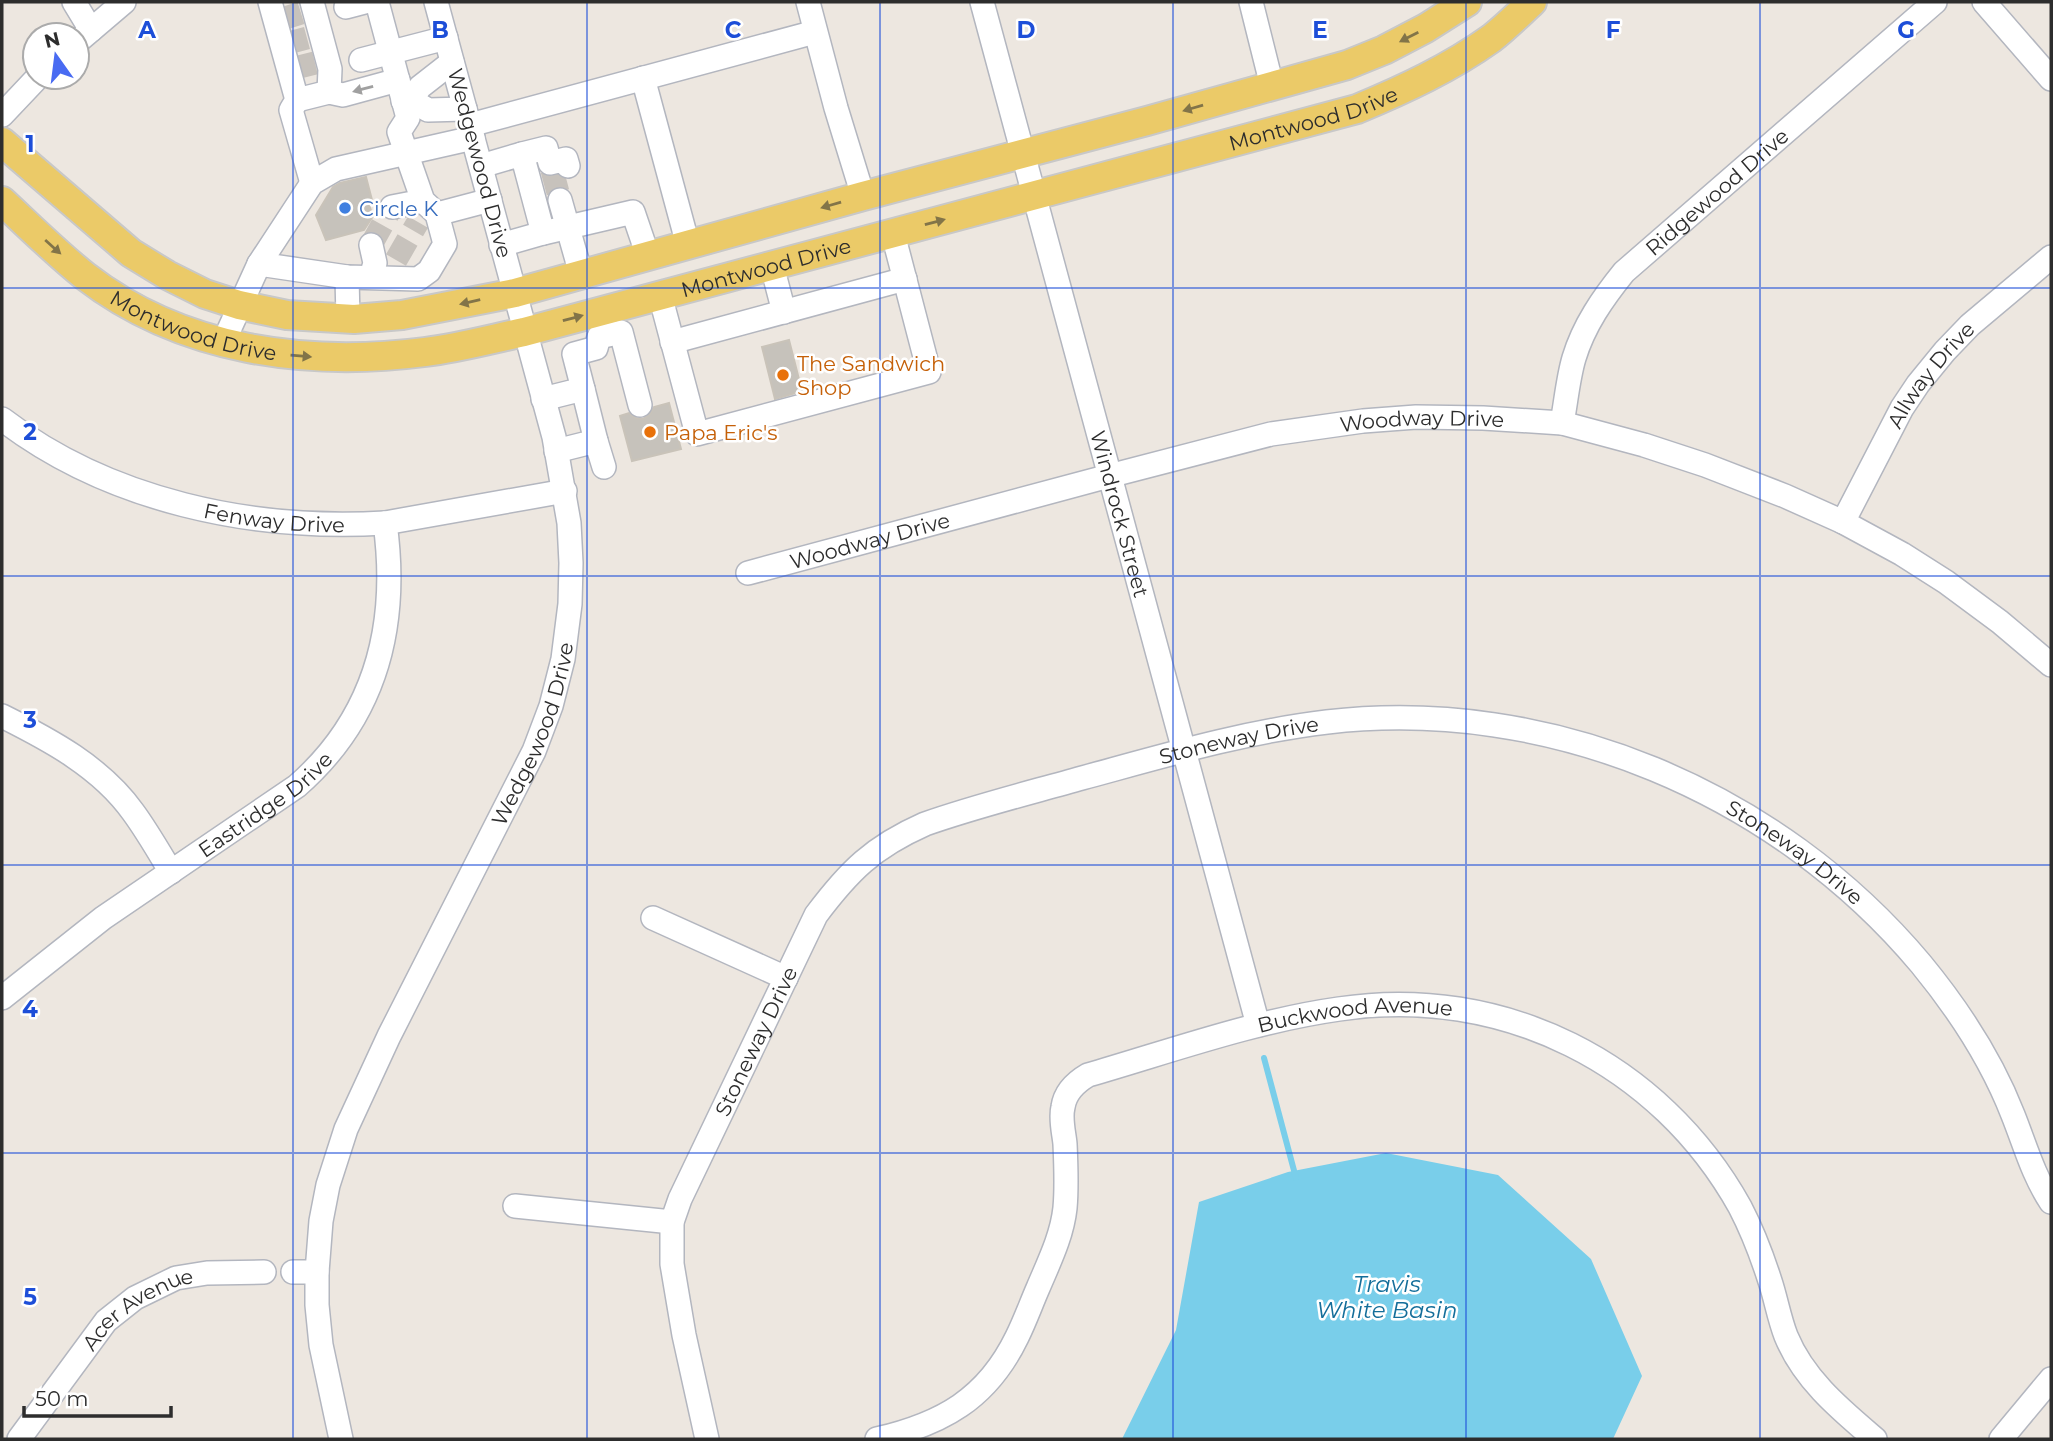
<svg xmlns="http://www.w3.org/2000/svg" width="2053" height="1441" viewBox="0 0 2053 1441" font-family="Montserrat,sans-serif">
<rect width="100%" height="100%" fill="#ede7e0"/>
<path fill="#79ceea" d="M1386 1153 1498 1175 1591 1259 1642 1376 1613 1439H1122L1176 1330 1199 1202 1288 1172Z"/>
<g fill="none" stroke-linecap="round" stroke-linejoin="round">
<path stroke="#79ceea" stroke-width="6" d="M1264 1058 1296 1178"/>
</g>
<path fill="#c6c2bb" stroke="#c9c3b9" stroke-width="2" d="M366 177 372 200 368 202 373 216 364 230 326 240 316 215 333 187 340 183Z
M789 340 802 391 775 399 762 347Z
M669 403 681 449 632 461 620 416 629 413 636 418 643 419 650 414 654 407Z"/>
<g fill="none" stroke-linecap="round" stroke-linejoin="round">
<path stroke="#c7c2bc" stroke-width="23" stroke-dasharray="23 11" stroke-linecap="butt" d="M285 18 301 13
M292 42 307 38
M299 67 315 63
M552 170 560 200
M371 245 392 207
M396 260 418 222"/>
<defs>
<g id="minor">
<path d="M74 2 91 30"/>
<path d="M270 2 297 100 291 110 312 183"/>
<path d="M312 2 330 69 329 92"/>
<path d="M808 2 836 108 863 196"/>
<path id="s1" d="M982 2 1258 1025"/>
<path d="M1251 2 1272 86"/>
<path d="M1984 2 2051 79"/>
<path d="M346 7 365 2"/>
<path d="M77 42 124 2"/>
<path d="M361 60 446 38"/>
<path d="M643 78 688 245"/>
<path d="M297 100 329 92 343 95 398 80"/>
<path d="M411 100 420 87 452 62"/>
<path d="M403 101 411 100 428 110 465 109"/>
<path d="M2 115 38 77"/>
<path d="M470 125 815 32"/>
<path d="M522 154 546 148 550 163 566 159 568 166"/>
<path d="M481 166 522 154 543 233 633 212 648 256"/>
<path d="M560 200 581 274"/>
<path d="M392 207 423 201"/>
<path d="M437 214 490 200"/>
<path d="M371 245 375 263 371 277"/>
<path d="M501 245 543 233"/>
<path d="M259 264 347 277 418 279 429 271 445 244 437 214 423 201 399 132 408 118 377 2"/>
<path d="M772 266 784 312"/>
<path d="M347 277 348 319"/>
<path d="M660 295 697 434 929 372 893 234"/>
<path d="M672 342 905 279"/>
<path d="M223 343 259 264 312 183 336 169 473 138"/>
<path d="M543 399 583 389 574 354 596 348 599 337 621 332 640 405"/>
<path id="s2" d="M2 419C109 501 252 531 385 523L565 491"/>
<path id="s3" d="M1562 423C1566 402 1568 378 1574 358 1584 325 1603 298 1624 272L1935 2"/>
<path d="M596 441 604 467"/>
<path d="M556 451 596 441 583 389"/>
<path id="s4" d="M1843 522 1902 408 1918 384 1945 351 1970 325 2051 257"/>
<path id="s5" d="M748 573 1109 476 1271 434 1363 421 1416 417 1483 418 1562 423 1644 445 1705 465 1785 496 1843 522 1902 554 1946 582 2000 622 2051 665"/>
<path d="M2 716C50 740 101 767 133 812 147 831 159 852 171 872"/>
<path d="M653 918 786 978"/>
<path id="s6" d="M2 998 103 918 297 786C377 716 399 625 385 523"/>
<path d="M515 1206 672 1222"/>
<path d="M293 1272H317"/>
<path id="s7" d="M19 1439 106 1321 135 1298 176 1278 207 1273 264 1272"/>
<path id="s8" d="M341 1439 321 1345 317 1305V1272L321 1221 328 1185 346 1129 389 1036 534 751 551 706 563 659 570 604 571 563 569 523 554 437 436 2"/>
<path id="s9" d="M707 1439 684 1335 672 1264V1222L680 1199 816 915C849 871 873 847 925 824 976 806 1029 793 1082 778 1163 756 1243 732 1327 722 1550 696 1778 793 1921 964 1958 1009 1992 1061 2013 1115 2025 1145 2033 1175 2051 1202"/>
<path id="s10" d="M877 1439C942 1424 987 1399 1017 1337 1025 1321 1031 1304 1038 1288 1049 1262 1062 1236 1065 1208 1067 1186 1066 1166 1065 1144 1064 1133 1060 1119 1063 1107 1065 1093 1076 1082 1088 1075 1171 1051 1254 1021 1339 1009 1502 984 1660 1063 1740 1207 1752 1230 1762 1256 1770 1281 1776 1299 1779 1318 1786 1336 1804 1380 1841 1410 1875 1439"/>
<path d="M2001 1439 2051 1379"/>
</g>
<g id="major">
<path d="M2 142 131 253 167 275 205 294 239 305 287 315 354 319 402 315 515 293 863 196 1147 121 1347 65 1384 50 1426 28 1467 2"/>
<path id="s11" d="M2 201C29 226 56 253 85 276 182 351 307 367 425 352 458 348 491 339 524 332L1357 109C1405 89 1450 68 1492 38 1506 27 1519 14 1532 2"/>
</g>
</defs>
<use href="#minor" stroke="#b3b6bf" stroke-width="26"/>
<use href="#major" stroke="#c8c8c8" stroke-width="32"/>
<use href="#minor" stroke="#fff" stroke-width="23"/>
<use href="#major" stroke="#ebca68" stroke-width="28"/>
</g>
<defs><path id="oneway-solid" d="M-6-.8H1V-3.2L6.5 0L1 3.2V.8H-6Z" transform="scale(1.75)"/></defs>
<g fill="#827448">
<use href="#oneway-solid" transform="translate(1409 37) rotate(153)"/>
<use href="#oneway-solid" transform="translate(1193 108) rotate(164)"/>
<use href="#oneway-solid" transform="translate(831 205) rotate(164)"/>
<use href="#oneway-solid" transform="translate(935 222) rotate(-15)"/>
<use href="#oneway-solid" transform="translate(53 247) rotate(42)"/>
<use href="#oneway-solid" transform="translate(470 302) rotate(167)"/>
<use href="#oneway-solid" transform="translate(573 318) rotate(-15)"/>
<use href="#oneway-solid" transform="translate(301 356) rotate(5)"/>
</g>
<use fill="#a0a0a0" href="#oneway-solid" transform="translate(363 89) rotate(165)"/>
<path fill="none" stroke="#1d4ed8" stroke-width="2" stroke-opacity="0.55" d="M293 2V1439M587 2V1439M880 2V1439M1173 2V1439M1466 2V1439M1760 2V1439M2 288H2051M2 576H2051M2 865H2051M2 1153H2051"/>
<circle fill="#3f7fe0" stroke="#fff" stroke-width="2.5" cx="345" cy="208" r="7"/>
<g fill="#e8710a" stroke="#fff" stroke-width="2.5">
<circle cx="783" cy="375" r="7"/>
<circle cx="650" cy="432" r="7"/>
</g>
<g text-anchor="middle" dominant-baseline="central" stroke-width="5" stroke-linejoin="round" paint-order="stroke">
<g font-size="21" fill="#2d2d2d" stroke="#fff">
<text stroke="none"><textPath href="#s11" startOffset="1388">Montwood Drive</textPath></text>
<text transform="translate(480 163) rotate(75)">Wedgewood Drive</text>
<text stroke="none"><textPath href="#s3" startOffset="289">Ridgewood Drive</textPath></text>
<text stroke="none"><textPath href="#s11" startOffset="821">Montwood Drive</textPath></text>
<text stroke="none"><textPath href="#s11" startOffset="233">Montwood Drive</textPath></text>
<text stroke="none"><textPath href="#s4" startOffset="172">Allway Drive</textPath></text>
<text stroke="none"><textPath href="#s5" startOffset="693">Woodway Drive</textPath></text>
<text stroke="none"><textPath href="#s1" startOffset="530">Windrock Street</textPath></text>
<text stroke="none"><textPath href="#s2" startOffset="294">Fenway Drive</textPath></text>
<text stroke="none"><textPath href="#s5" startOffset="126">Woodway Drive</textPath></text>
<text stroke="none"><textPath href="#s8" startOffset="754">Wedgewood Drive</textPath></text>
<text stroke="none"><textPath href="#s9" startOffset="1029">Stoneway Drive</textPath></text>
<text stroke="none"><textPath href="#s6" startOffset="327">Eastridge Drive</textPath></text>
<text stroke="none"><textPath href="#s9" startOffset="1617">Stoneway Drive</textPath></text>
<text stroke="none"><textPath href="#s10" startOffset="737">Buckwood Avenue</textPath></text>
<text stroke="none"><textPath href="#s9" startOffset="420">Stoneway Drive</textPath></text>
<text stroke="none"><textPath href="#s7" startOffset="180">Acer Avenue</textPath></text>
</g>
<g font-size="21" fill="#366cbe" stroke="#fff" text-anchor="start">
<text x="359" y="208">Circle K</text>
</g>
<g font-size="21" fill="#c56008" stroke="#fff" text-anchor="start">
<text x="797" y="363">The Sandwich<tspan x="797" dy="24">Shop</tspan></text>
<text x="664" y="432">Papa Eric's</text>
</g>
<g font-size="23" font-style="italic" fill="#146e9a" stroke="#fff">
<text x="1387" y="1284">Travis<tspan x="1387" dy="26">White Basin</tspan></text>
</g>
</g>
<g font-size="23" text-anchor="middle" font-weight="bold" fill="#1d4ed8" stroke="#fff" stroke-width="5" stroke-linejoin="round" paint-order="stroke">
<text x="147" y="38">A</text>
<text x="440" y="38">B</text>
<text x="733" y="38">C</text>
<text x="1026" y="38">D</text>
<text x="1320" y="38">E</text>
<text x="1613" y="38">F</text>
<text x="1906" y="38">G</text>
<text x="30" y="152">1</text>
<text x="30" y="440">2</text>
<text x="30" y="728">3</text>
<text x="30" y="1017">4</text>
<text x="30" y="1305">5</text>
</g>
<rect width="2053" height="1441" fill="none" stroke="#2d2d2d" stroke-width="7"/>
<g transform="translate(56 56) rotate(346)"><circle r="33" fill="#ffffff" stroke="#ababab" stroke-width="2"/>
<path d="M0-5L12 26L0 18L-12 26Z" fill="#496bf2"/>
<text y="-10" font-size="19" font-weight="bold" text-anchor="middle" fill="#2d2d2d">N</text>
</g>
<path d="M24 1406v10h147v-10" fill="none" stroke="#2d2d2d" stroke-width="3.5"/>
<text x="35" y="1406" font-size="21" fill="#2d2d2d" stroke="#ffffff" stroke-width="5" paint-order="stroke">50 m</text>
</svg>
